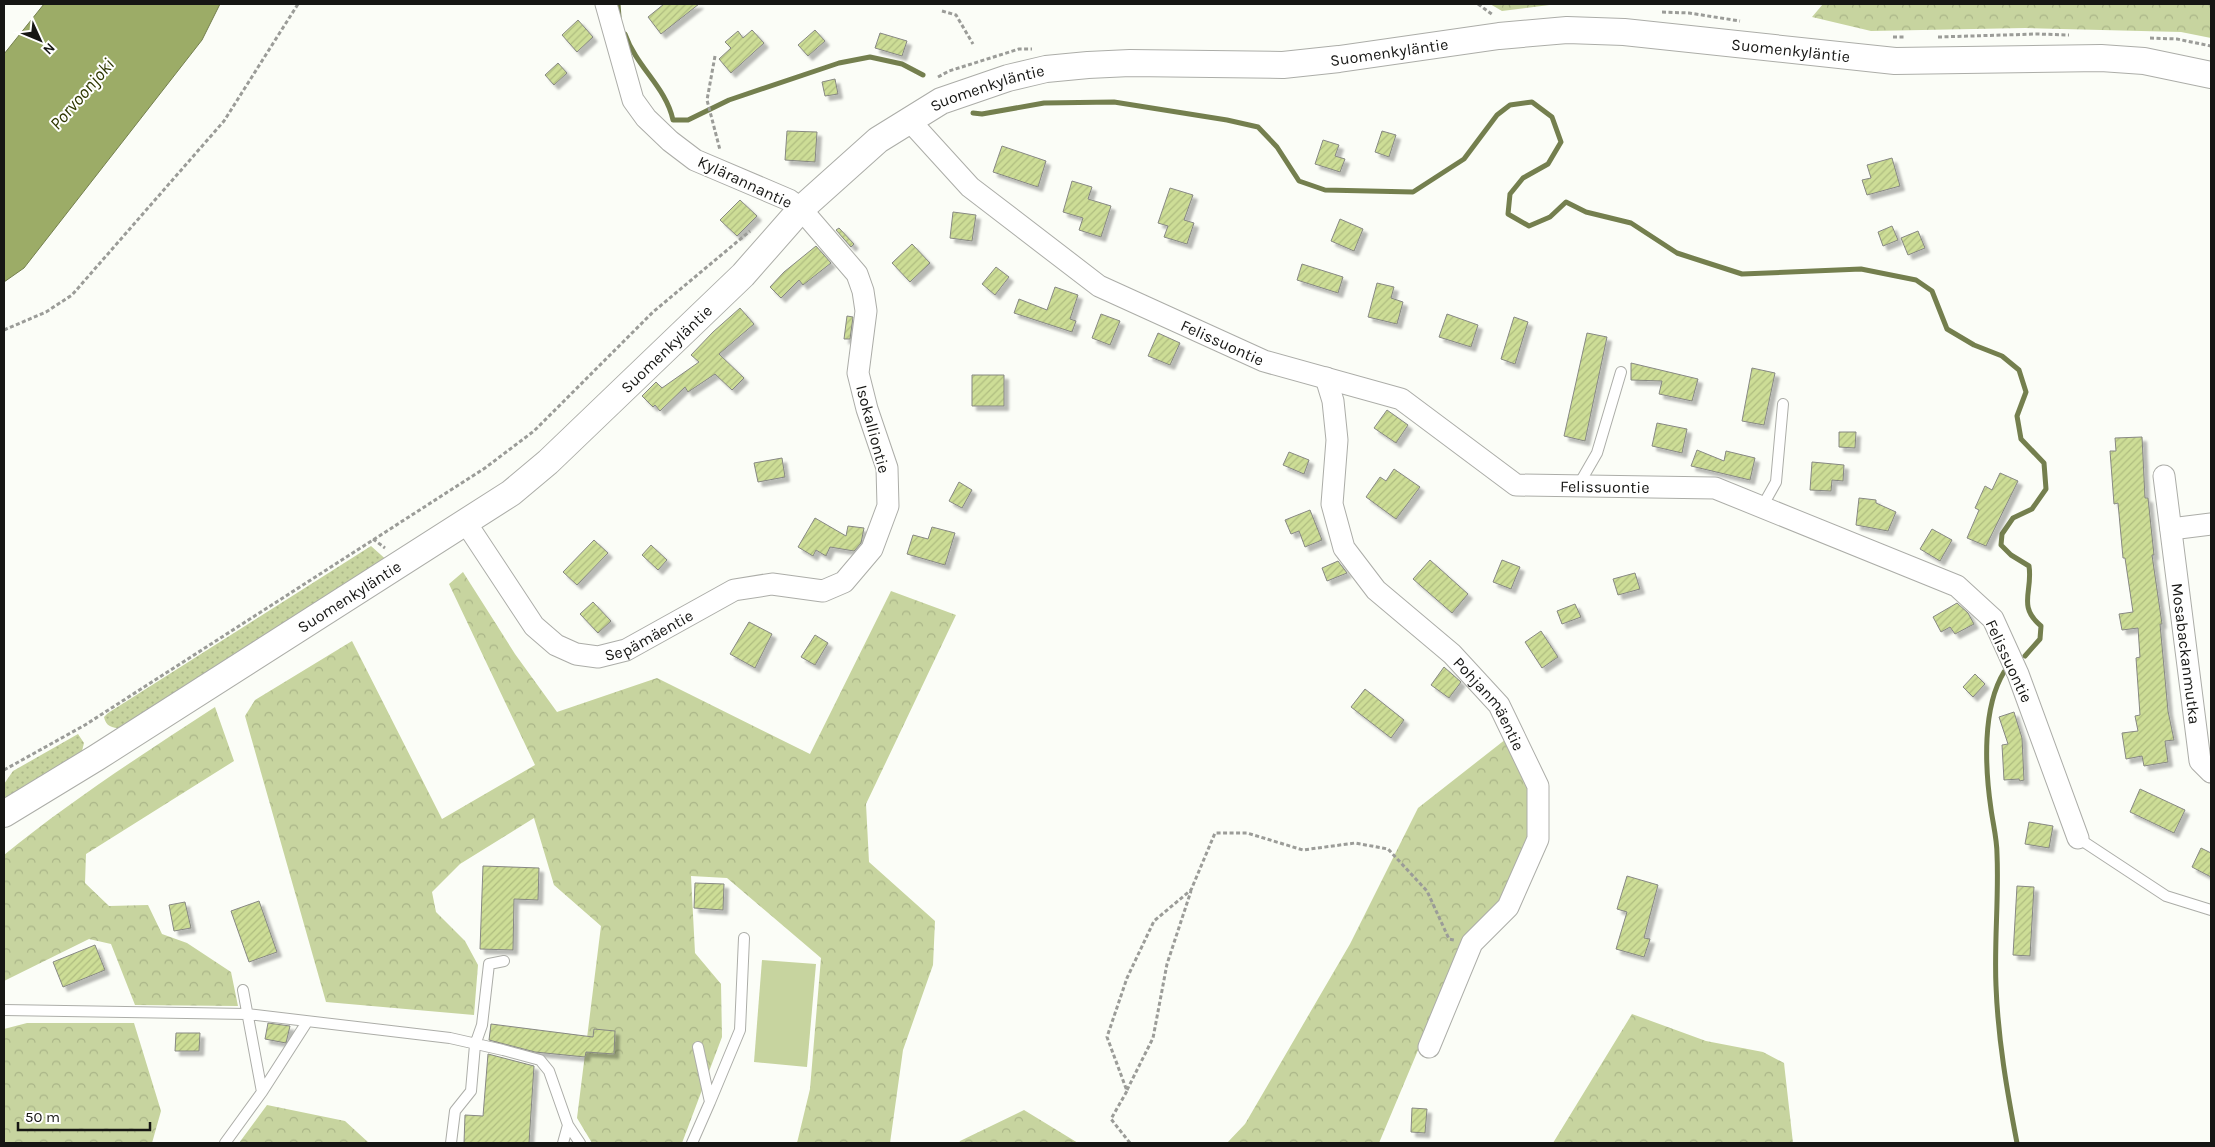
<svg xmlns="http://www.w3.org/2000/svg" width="2215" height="1147" viewBox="0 0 2215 1147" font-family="Karla,sans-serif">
<defs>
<pattern id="grass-dots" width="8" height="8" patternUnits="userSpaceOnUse" patternTransform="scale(1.25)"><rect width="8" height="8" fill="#c7d49f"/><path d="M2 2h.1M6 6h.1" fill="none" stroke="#aab588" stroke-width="1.8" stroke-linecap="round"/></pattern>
<pattern id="forest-crowns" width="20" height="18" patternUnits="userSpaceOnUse" patternTransform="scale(1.25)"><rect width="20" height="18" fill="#c7d49f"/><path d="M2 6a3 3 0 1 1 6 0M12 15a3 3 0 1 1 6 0" fill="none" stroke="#aab588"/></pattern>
<pattern id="building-hatch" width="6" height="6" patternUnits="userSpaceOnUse" patternTransform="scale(1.25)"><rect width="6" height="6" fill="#cddd96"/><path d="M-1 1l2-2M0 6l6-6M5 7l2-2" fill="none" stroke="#afbd80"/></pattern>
<filter id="shadow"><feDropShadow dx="4.5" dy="4.5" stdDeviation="1" flood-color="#0004"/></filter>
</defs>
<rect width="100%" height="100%" fill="#fbfdf7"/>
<path fill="url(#grass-dots)" d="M371 546 390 563 121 729C112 727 106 727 104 717L108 713Z
M78 734 84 743 82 751 74 760 4 800V784L13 771Z"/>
<path fill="url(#forest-crowns)" d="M1490 4H1557L1502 11Z
M1823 4H2211V38L2181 32 2025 28 1871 31 1812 17Z
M463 572 515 654 557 712 657 678 810 754 891 591 956 615 866 804 869 862 935 921 933 965 903 1050 890 1143H797L810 1089 821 958 727 878 691 876 695 953 721 984 722 1037 682 1143H592L577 1118 601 926 554 885 534 818 460 864 432 892 436 912 465 941 478 965 474 1015 326 1002 245 716 255 700 352 641 442 819 535 765 449 584Z
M215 707 234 761 86 854 85 883 109 906 148 905 162 934 187 943 231 972 238 1006 135 1005 111 944 89 939 4 981V855C70 801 143 754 215 707Z
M1506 739 1529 788 1528 837 1503 901 1466 936 1379 1143H1227L1245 1124 1350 944 1418 808Z
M1632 1014 1706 1041 1763 1052 1784 1063 1793 1143H1553Z
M27 1023H134L161 1111 152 1143H4V1029Z
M267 1105 345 1121 369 1143H239Z
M1024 1110 1078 1143H959L960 1141Z"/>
<path fill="#c7d49f" d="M762 960 816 964 807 1067 754 1062Z"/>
<path fill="#9cac67" stroke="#747f4e" d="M44 4H220L202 40 24 268 4 282V54Z"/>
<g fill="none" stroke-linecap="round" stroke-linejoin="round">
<path stroke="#747f4e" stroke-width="5" d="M618 4 619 17
M625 34C637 68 666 87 673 120H688L729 100 839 63 870 57 902 64 923 75
M973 113 982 114 1044 103 1114 102 1227 120 1258 127 1277 147 1299 181 1325 190 1413 192 1464 159 1497 115 1510 105 1532 102 1552 117 1561 142 1548 164 1523 178 1510 194 1508 214 1529 226 1550 217 1566 202 1586 212 1631 223 1677 253 1742 274 1861 269 1916 280 1932 291 1947 329 1974 345 2002 356 2019 370 2026 392 2017 416 2021 439 2044 463 2046 489 2032 509 2013 518 2002 534 2001 545 2011 555 2029 566C2033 592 2017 606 2041 626L2040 639 2025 656
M2004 672C1982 708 1985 768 1991 809 1993 824 1997 839 1997 854 1999 898 1994 942 1996 986 1998 1039 2007 1091 2017 1143"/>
</g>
<path fill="url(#building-hatch)" stroke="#878883" filter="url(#shadow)" d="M664 4H699L661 34 648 17Z
M578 20 593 37 577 52 562 35Z
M752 30 764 43 731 73 719 59 731 48 725 42 738 31 743 38Z
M815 30 825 41 808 56 798 45Z
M880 33 907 41 902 56 875 48Z
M558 63 567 73 554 85 545 75Z
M835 79 838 94 825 96 822 82Z
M787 131 817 132 815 162 785 160Z
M1382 131 1396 135 1389 157 1375 152Z
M1323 140 1339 145 1335 156 1345 159 1340 172 1315 164Z
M1002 146 1046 161 1038 187 993 172Z
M1892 158 1900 186 1867 195 1862 180 1871 178 1867 165Z
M1072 181 1092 187 1088 199 1111 206 1101 237 1079 230 1083 218 1063 212Z
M1170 188 1193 195 1184 220 1194 223 1187 244 1164 237 1168 226 1158 223Z
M740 200 757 216 737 236 720 220Z
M953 212 976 215 972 241 950 238Z
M1340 219 1363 229 1354 251 1331 241Z
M1892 226 1898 240 1883 246 1878 232Z
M839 228 854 244 851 247 836 230Z
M1918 231 1925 248 1908 255 1901 238Z
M912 244 930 263 910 282 892 263Z
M816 246 831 263 803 285 799 280 781 298 770 287 784 272Z
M1302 264 1343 277 1338 293 1297 280Z
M996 267 1009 277 995 295 982 284Z
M1377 283 1394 287 1391 298 1403 302 1397 324 1368 317Z
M1055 287 1078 295 1070 319 1076 321 1072 332 1014 313 1019 299 1047 310Z
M740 308 754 324 719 354 744 378 732 390 715 374 688 392 685 387 660 411 655 405 653 407 642 396 656 382 662 388 699 362 691 355 713 332Z
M1101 314 1120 321 1110 345 1092 338Z
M1447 314 1478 325 1471 347 1439 337Z
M847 316 853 317 850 339H844Z
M1514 317 1528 322 1515 364 1501 359Z
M1158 333 1180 343 1170 365 1148 356Z
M1587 333 1607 337 1585 441 1564 436Z
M1631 363 1698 379 1692 401 1659 394 1662 381 1631 380Z
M1752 368 1775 373 1764 425 1742 421Z
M972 375H1004V406H972Z
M1387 410 1408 425 1396 443 1374 428Z
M1657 423 1687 429 1682 453 1652 446Z
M1839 432H1856L1855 448 1839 447Z
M2142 437 2145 498H2148L2154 555H2152L2162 624H2160L2168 711 2174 740 2165 741 2168 762 2144 766 2142 756 2126 759 2122 733 2138 731 2135 716 2140 715 2136 658 2140 657 2138 628 2122 630 2119 614 2133 612 2125 558H2123L2118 503 2114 504 2110 451H2116L2115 438Z
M1697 450 1724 461 1726 451 1755 458 1750 480 1691 466Z
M1289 452 1309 460 1304 474 1283 465Z
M782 458 785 477 758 482 754 463Z
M1812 462 1844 465 1843 481 1832 480 1831 491 1810 490Z
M1394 469 1420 487 1396 519 1366 497 1380 477 1386 481Z
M2000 473 2018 481 1986 546 1967 538 1979 510 1975 508 1985 486 1992 490Z
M959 482 972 490 962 508 949 501Z
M1859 498 1876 500V503L1896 512 1888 531 1856 525Z
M1310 510 1322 540 1305 547 1299 531 1291 534 1285 520Z
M815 518 846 536 848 526 864 528 861 543 854 551 830 547 826 556 816 550 813 556 798 547Z
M932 527 955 533 945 565 907 554 913 535 928 539Z
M1932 529 1952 540 1940 561 1920 549Z
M594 540 608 553 577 585 563 572Z
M651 545 667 560 658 570 642 555Z
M1430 560 1468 594 1452 613 1413 579Z
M1502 560 1520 567 1511 589 1493 582Z
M1338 561 1347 573 1327 581 1322 568Z
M1635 573 1640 589 1618 595 1613 579Z
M593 602 611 621 598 633 580 614Z
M1957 603 1968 613 1974 624 1955 634 1950 627 1941 632 1933 617Z
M1575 604 1581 617 1562 624 1557 611Z
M749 622 772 634 755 668 730 654Z
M1541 631 1558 657 1542 668 1525 642Z
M815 635 828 643 815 665 801 657Z
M1444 667 1461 682 1449 698 1431 685Z
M1975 674 1985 684 1973 697 1963 687Z
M1365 689 1404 720 1391 738 1351 707Z
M2014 712 2022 738 2024 780 2020 781 2019 779 2004 780 2002 745 2008 744 1999 717Z
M2140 789 2185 810 2174 833 2130 812Z
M2029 822 2053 826 2049 848 2025 844Z
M2201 848 2211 853V877L2192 867Z
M483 866 539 868 538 900 514 899 513 950 480 949Z
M1627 876 1658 885 1644 938 1650 939 1644 957 1616 949 1627 912 1617 909Z
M695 883 724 884 723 910 694 908Z
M2017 886 2034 887 2030 956 2013 955Z
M259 901 277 952 249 962 231 911Z
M185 902 191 928 174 931 169 905Z
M95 945 105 970 63 987 53 962Z
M268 1023 290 1026 286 1043 265 1039Z
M491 1024 593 1037 594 1029 615 1031 614 1054 586 1052 585 1057 535 1052 489 1040Z
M176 1033H200L199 1051H175Z
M488 1054 534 1066 529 1143H464L465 1115 483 1116Z
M1412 1108 1427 1109 1425 1133 1411 1132Z"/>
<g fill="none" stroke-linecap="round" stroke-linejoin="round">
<defs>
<path id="service" d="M1578 486 1597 453 1621 372
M1762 507 1776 482 1783 404
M2078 838 2166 896 2211 910
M243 990 262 1092
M4 1010 247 1014 450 1038 503 1050 540 1060 549 1071 568 1125 580 1143
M710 1102 740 1030 744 938
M225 1143 262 1092 307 1022
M451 1143 455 1111 471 1091 475 1045 482 1025 489 964 504 961
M563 1143 568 1125
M692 1143 710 1102 698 1047"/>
<g id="minor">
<path id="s1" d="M909 120 970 187 1099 286 1264 361 1401 399 1516 485 1715 488 1957 586 1993 619 2018 674 2078 838"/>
<path id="s2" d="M1326 378 1333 401 1337 440 1332 504 1344 548 1376 590 1452 654 1499 705 1538 786V839L1508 907 1472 943 1429 1047"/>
<path id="s3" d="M2164 476 2200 761 2211 772"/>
<path id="s4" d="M466 523 534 626 556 645 576 654 598 657 626 650 734 590 772 584 823 591 844 582 872 549 888 506 887 468 867 409 858 373 866 311 863 291 857 274 801 209 789 200 695 160 670 141 646 118 633 100 606 4"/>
<path d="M2171 529 2211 524"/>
</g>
<g id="tertiary">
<path id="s5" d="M4 814 96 758 511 493 548 462 743 275 801 209 878 140 941 101 1008 78 1046 69 1088 65 1130 63 1283 65 1339 59 1499 36 1567 30 1624 32 1895 61 2101 58 2144 61 2211 75"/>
</g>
</defs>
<use href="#service" stroke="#acada8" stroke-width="12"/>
<use href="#minor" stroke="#acada8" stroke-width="23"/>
<use href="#tertiary" stroke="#acada8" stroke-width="28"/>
<path stroke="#9b9c98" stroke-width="3" stroke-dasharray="4 2.5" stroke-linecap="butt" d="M1478 4 1493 15
M942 11 956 15 973 44
M1662 12 1689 13 1740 21
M1893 37H1906
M1938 37 2037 34 2069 35
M2150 38 2177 39 2211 46
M715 56 707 100 720 150
M938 77 949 71 1019 49H1032
M4 330 46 312 72 295 224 121 298 4
M373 539 385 548
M4 770 85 725 485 468 534 431 653 312 750 231
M1127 1090 1153 1038 1167 964 1191 891
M1130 1143 1111 1119 1127 1091 1107 1037 1127 978 1154 921 1191 890 1215 833H1247L1303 850 1355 843 1388 849 1427 891 1449 939 1454 940"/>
<use href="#service" stroke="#fff" stroke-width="10"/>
<use href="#minor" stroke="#fff" stroke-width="21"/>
<use href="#tertiary" stroke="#fff" stroke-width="26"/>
</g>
<g text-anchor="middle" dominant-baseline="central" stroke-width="4" stroke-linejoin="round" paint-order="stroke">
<g font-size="16" fill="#161614" stroke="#fffffe">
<text stroke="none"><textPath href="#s5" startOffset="2042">Suomenkyläntie</textPath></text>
<text stroke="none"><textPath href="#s5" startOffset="1638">Suomenkyläntie</textPath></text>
<text stroke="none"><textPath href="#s5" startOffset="1232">Suomenkyläntie</textPath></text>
<text transform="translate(745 182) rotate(25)">Kylärannantie</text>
<text stroke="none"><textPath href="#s1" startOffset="389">Felissuontie</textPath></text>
<text stroke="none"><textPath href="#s5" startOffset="812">Suomenkyläntie</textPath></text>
<text transform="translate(873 429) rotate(75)">Isokalliontie</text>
<text stroke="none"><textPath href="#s1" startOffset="809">Felissuontie</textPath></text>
<text stroke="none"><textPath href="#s5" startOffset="408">Suomenkyläntie</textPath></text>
<text stroke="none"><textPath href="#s4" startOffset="252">Sepämäentie</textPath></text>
<text stroke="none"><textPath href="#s3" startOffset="179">Mosabackanmutka</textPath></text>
<text transform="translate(2009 661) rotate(65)">Felissuontie</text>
<text stroke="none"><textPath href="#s2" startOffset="388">Pohjanmäentie</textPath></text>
</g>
<g font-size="18" font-style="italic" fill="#2e3700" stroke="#fffffe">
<text transform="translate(82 94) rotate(-49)">Porvoonjoki</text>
</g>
</g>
<rect width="2215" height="1147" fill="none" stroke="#161614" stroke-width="10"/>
<g transform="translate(40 40) rotate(134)" stroke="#fffffe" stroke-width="4" paint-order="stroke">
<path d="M0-4L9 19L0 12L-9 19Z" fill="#161614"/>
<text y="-8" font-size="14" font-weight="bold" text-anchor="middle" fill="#161614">N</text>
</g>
<path d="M18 1122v8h132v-8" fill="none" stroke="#161614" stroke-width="2.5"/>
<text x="25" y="1122" font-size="15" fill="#161614" stroke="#fffffe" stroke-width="4" paint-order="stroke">50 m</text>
</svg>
